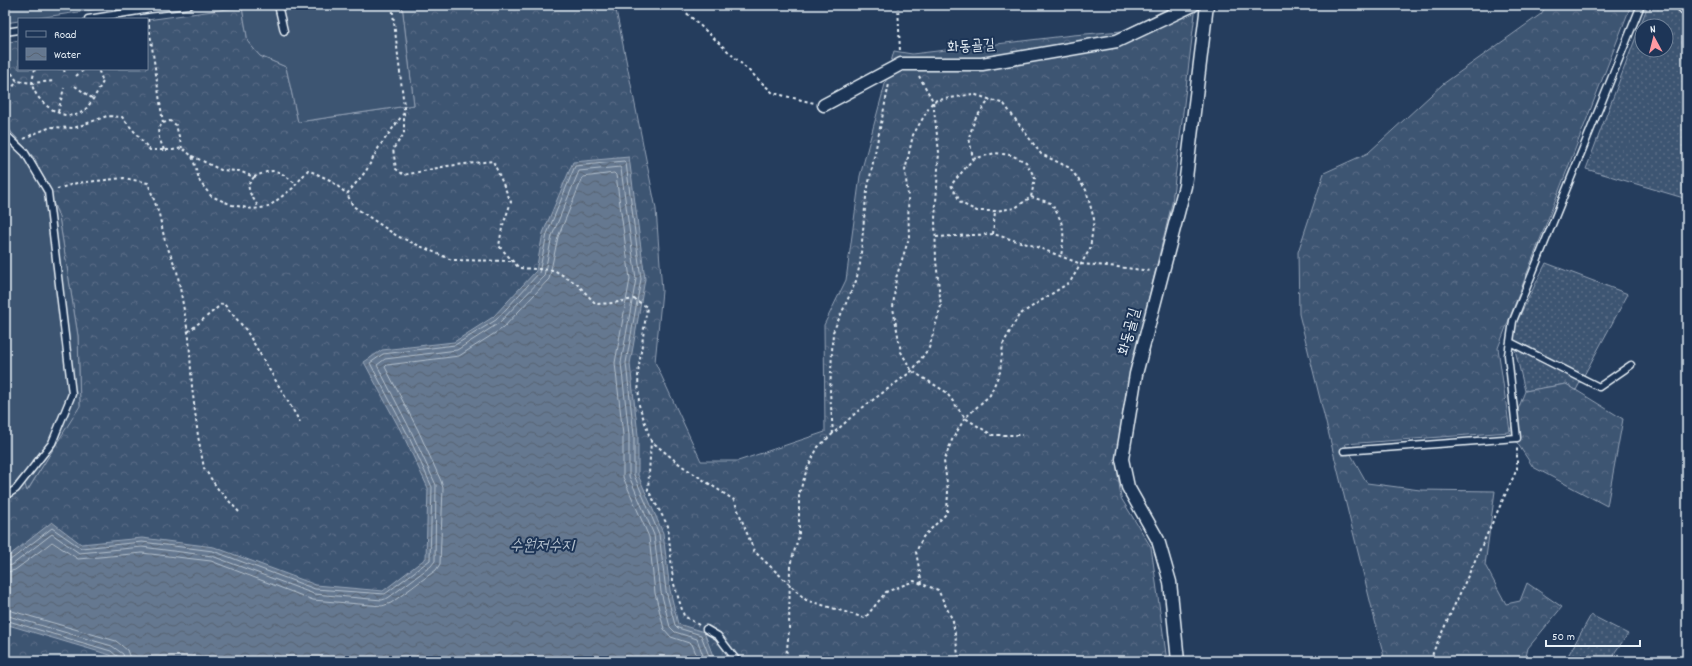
<svg xmlns="http://www.w3.org/2000/svg" width="1692" height="666" viewBox="0 0 1692 666" font-family="Dekko,'Poor Story',sans-serif">
<defs>
<pattern id="grass-dots" width="8" height="8" patternUnits="userSpaceOnUse"><rect width="8" height="8" fill="#3e5472"/><path d="M2 2h.1M6 6h.1" fill="none" stroke="#5a6d87" stroke-width="1.8" stroke-linecap="round"/></pattern>
<pattern id="forest-crowns" width="20" height="18" patternUnits="userSpaceOnUse"><rect width="20" height="18" fill="#3e5472"/><path d="M2 6a3 3 0 1 1 6 0M12 15a3 3 0 1 1 6 0" fill="none" stroke="#5a6d87"/></pattern>
<pattern id="water-waves" width="16" height="10" patternUnits="userSpaceOnUse"><rect width="16" height="10" fill="#657890"/><path d="M0 5q4-4 8 0t8 0" fill="none" stroke="#576270"/></pattern>
</defs>
<rect width="100%" height="100%" fill="#253d5d"/>
<filter id="ink" filterUnits="userSpaceOnUse"><feTurbulence type="fractalNoise" baseFrequency=".025" numOctaves="2"/><feDisplacementMap in="SourceGraphic" scale="8" xChannelSelector="R" yChannelSelector="G"/><feConvolveMatrix kernelMatrix="1 2 1 2 8 2 1 2 1" color-interpolation-filters="sRGB"/></filter>
<g filter="url(#ink)">
<path fill="url(#grass-dots)" stroke="#93a2b5" fill-rule="evenodd" d="M1220 5H1282V7L1230 8Z
M1648 5H1673L1687 20V199L1586 169ZM1642 26H1666V50H1642Z
M1546 263 1628 294 1576 390 1566 384 1525 391 1511 333Z
M1591 615 1628 634 1615 652 1614 661H1565Z"/>
<path fill="url(#forest-crowns)" stroke="#93a2b5" d="M402 5H615L656 209 662 291 655 362 701 461H738L825 432 824 325 846 280 860 176 894 51 912 54 1073 35 1122 31 1175 5H1196L1172 203 1128 383 1116 460 1121 498 1151 547 1167 661H5V495L22 474 28 490 80 405 78 336 59 217 35 159 5 125V43L19 40V69H147V20L242 7 248 42 260 56 286 67 298 122 414 105Z
M1547 5H1631L1498 348 1510 431 1525 391 1566 384 1623 419 1607 506 1533 467 1510 432 1345 444 1367 483 1420 490 1495 491 1485 565 1506 604 1520 601 1527 583 1562 607 1528 648 1525 661H1385L1299 314 1298 252 1324 173 1368 153 1443 84 1541 14Z"/>
<path fill="#3e5472" stroke="#93a2b5" d="M5 5H126L31 19H19V21L5 23Z
M251 5H402L414 105 298 122 286 67 260 56 248 42 242 7Z
M5 125 35 159 59 217 78 336 80 406 27 491 22 475 5 495Z"/>
<path fill="url(#water-waves)" stroke="#99a8ba" d="M629 157 645 279 630 364 638 435V475L663 533 670 590 678 624 704 632 715 661H118L110 655 5 624V559L52 522 81 544 142 538 214 547 316 585 383 591 426 558 428 488 404 437 364 362 382 350 454 342 493 317 536 271 543 233 573 162Z"/>
<g fill="none" stroke-linecap="round" stroke-linejoin="round">
<path stroke="#b4c1ce" stroke-width="1" d="M5 562 9 561 52 528 81 548 142 542 213 551 315 589 385 594 430 560 432 487 408 435 370 363 383 354 455 345 496 320 539 273 547 234 575 166 624 161 626 163 641 279 626 363 634 435V475L659 534 666 591 675 625 678 628 701 635 711 661
M5 567 12 565 52 534 79 553 142 547 212 556 314 594 382 600 388 598 431 566 435 561 436 485 412 433 377 365 385 359 457 350 499 323 544 276 552 236 579 171 620 167 621 169 636 279 621 363 629 435V476L654 535 661 592 670 627 675 632 697 639 705 661
M5 573 15 570 52 542 78 559 142 553 211 561 313 600 382 606 391 603 436 570 440 564 443 488 441 481 418 430 385 367 387 365 459 356 503 328 549 279 558 237 583 177 614 173 616 175 630 279 615 363 623 435V477L649 537 655 593 664 629 671 637 692 644 699 661
M5 609 116 641 127 650 131 661
M5 615 112 646 123 654 125 661
M5 620 111 651 118 657 120 661"/>
<defs>
<path id="lane" d="M278 5 284 31
M88 19 151 9 190 5
M5 32 19 30
M5 134 25 153 48 192 72 394 52 443 16 489 5 496
M1510 342 1599 387 1631 365
M1344 451 1517 438 1508 355 1513 321 1641 5
M706 629 718 636 737 661"/>
<path id="street" d="M1682 5 1687 10
M824 105 901 64H982L1117 41 1193 5
M1178 661 1170 582 1158 540 1128 487 1122 459 1136 374 1185 186 1207 5"/>
</defs>
<use href="#lane" stroke="#e8f1f8" stroke-width="9"/>
<use href="#street" stroke="#e8f1f8" stroke-width="15"/>
<path stroke="#e8f1f8" stroke-width="2" stroke-dasharray="3 3" stroke-linecap="butt" d="M392 5 404 106V134L393 149 396 169 404 175 447 166 493 161 511 202 502 228 499 246 519 268 554 270 577 284 596 304 613 303 634 299 647 307 638 374 639 405 651 441
M678 5 773 93 814 103
M898 5 900 52
M148 19 163 123
M5 63 17 81 32 83 54 81
M35 69C34 73 32 80 32 84 35 102 65 124 82 112 90 107 98 90 103 82L98 69
M64 69 65 74
M76 76 85 69
M75 86 93 99
M5 95 13 87 17 81
M58 112 64 88
M404 113 379 147 366 171 347 194 353 206 397 236 452 260 513 261
M24 139 31 135 51 127 74 128 107 116 122 117 150 150H173L182 148 192 156 200 182 211 196 232 205 253 209 268 207 293 188 308 170 330 180 347 194
M164 150 159 138 158 129 163 123 170 121 176 125 182 148
M192 156 221 170 239 171 254 177C276 167 278 170 296 184
M973 159 995 153 1011 155 1026 162 1035 178 1031 197 1015 208 995 211H977L961 203 951 185 973 159 969 137 975 119 990 99
M254 177 248 185 250 193 259 208
M57 189 77 183 124 178 148 183 159 214 165 241 177 271 189 338 192 387 198 436 204 468 218 489 239 512
M1031 197 1051 203C1065 225 1065 231 1061 256
M993 234 995 211
M936 237 993 234 1034 246 1081 264 1109 266 1151 271
M188 332 223 303 246 330 300 422
M833 434 830 392 833 332 856 281 860 264 866 197 889 84
M922 584 916 552 923 537 947 513 948 491 944 461 952 440 965 418 990 395 1000 372 1003 344 1019 315 1070 282 1090 249 1094 219 1086 190 1070 168 1041 154 1004 104 973 94 933 101 913 135 905 171 908 196 909 238 896 278 893 308 901 352 912 371 946 392 965 418 992 435H1022
M699 625 684 616 673 581 668 526 648 490 651 441 682 466 734 500 754 551 806 600 865 618 886 592 914 581 938 590 953 621 959 661
M792 661 786 658 789 630 790 565 799 536V494L807 469 818 447 858 411 912 371 929 348 941 306 936 261 935 219 939 152 933 101 919 76
M1432 661 1433 652 1517 469V447"/>
<use href="#lane" stroke="#1d3557" stroke-width="6"/>
<use href="#street" stroke="#1d3557" stroke-width="12"/>
</g>
</g>
<g text-anchor="middle" dominant-baseline="central" stroke-width="4" stroke-linejoin="round" paint-order="stroke">
<g font-size="15" fill="#e8f1f8" stroke="#1d3557">
<text transform="translate(971 47) rotate(-4)">화동골길</text>
<text transform="translate(1130 332) rotate(-75)">화동골길</text>
</g>
<g font-size="16" font-style="italic" fill="#b4c1ce" stroke="#1d3557">
<text x="542" y="546">수원저수지</text>
</g>
</g>
<rect width="1692" height="666" fill="none" stroke="#1d3557" stroke-width="20"/>
<rect x="10" y="10" width="1672" height="646" fill="none" stroke="#e8f1f8" stroke-width="1.5" filter="url(#ink)"/>
<rect x="18" y="18" width="130" height="52" fill="#1d3557" stroke="#6e8097"/>
<rect x="26" y="31" width="20" height="6" fill="#1d3557" stroke="#6e8097"/>
<text x="54" y="38" font-size="12" fill="#e8f1f8">Road</text>
<rect x="26" y="48" width="20" height="12" fill="url(#water-waves)" stroke="#6e8097"/>
<text x="54" y="58" font-size="12" fill="#e8f1f8">Water</text>
<g transform="translate(1654 38) rotate(353)"><circle r="19" fill="#1d3557" stroke="#6e8097"/>
<path d="M0-3L7 15L0 10L-7 15Z" fill="#ff9aa2"/>
<text y="-6" font-size="11" font-weight="bold" text-anchor="middle" fill="#e8f1f8">N</text>
</g>
<path d="M1546 640v6h94v-6" fill="none" stroke="#e8f1f8" stroke-width="2"/>
<text x="1552" y="640" font-size="12" fill="#e8f1f8" stroke="#1d3557" stroke-width="3" paint-order="stroke">50 m</text>
</svg>
